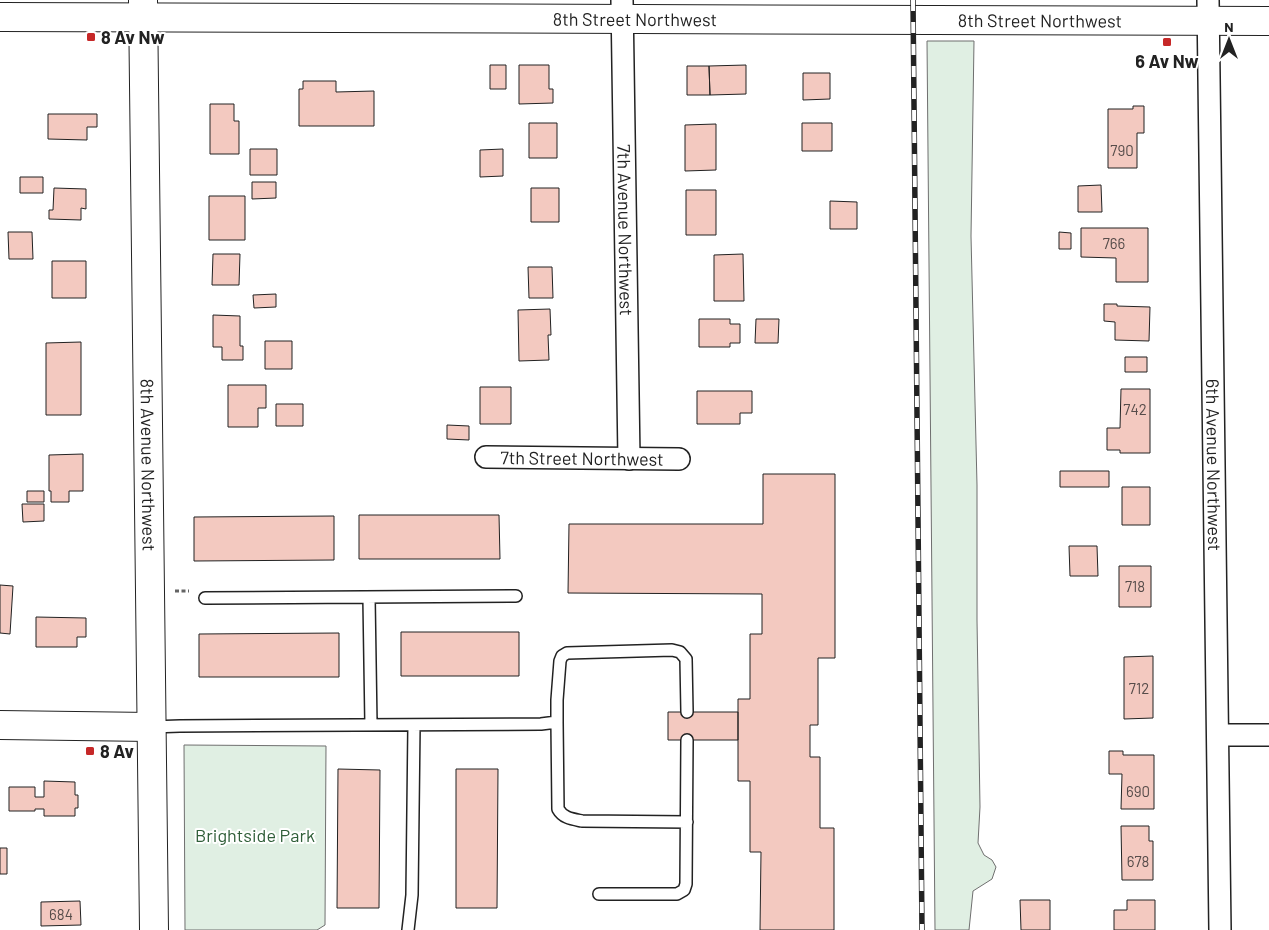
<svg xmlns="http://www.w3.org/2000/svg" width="1269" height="930" viewBox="0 0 1269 930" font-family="Barlow,sans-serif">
<rect width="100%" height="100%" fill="#fff"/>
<path fill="#e0efe3" stroke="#6f6f6f" d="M927 41H974L971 236 977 485V620L980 807 978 843 984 855 992 860 996 867 992 879 973 891 969 930H935Z
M184 745 326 746 325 925 317 930H185Z"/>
<path fill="#f3c9c0" stroke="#222" d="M490 65H506V89H490Z
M519 65H549V89H553V103L519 104Z
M746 65V94L710 95 709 66Z
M687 66H709L710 95H687Z
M803 73H830V99L803 100Z
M303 81H336V92L374 91V126H299V89H303Z
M210 104H234V121H239V154H210Z
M1133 106H1144V133H1137V168H1108V109H1133Z
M48 114H97V127H87V140L48 139Z
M529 123H557V158H529Z
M802 123H832V151H802Z
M716 124V170L685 171V125Z
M250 149H277V175H250Z
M503 149V176L480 177V150Z
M20 177H43V193H20Z
M252 182H276V198L252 199Z
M1101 185 1102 212H1078V186Z
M54 188 86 189V209L81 208V220L49 219V210H53Z
M531 188H559V222H531Z
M686 190H716V235H686Z
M209 196H245V240H209Z
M830 201 857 202V229H830Z
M1081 228H1148V282H1116V258L1081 257Z
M8 232H32L33 259H9Z
M1059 232 1071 233V249H1059Z
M213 254H240L239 285H212Z
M743 254 744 301H714V255Z
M52 261H86V298H52Z
M528 267H552L553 298H529Z
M276 294V307L254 308 253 295Z
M1104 304H1117V306L1150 307 1149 341 1115 340V322L1104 321Z
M550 309 551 335H548L549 360 519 361 518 310Z
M213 315 240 316V346H243V360H222V347H213Z
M699 319H730V324H740V343H730V347H699Z
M756 319H779L778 343H755Z
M265 341H292V369H265Z
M81 342V415H46V343Z
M1125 357H1147V372H1125Z
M228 385H266V408H258V427H228Z
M480 387H511V424H480Z
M1121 389H1150V453H1120V450H1107V428H1120Z
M697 391H752V413H740V424H697Z
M276 404H303V426H276Z
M447 425 469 426V440L447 439Z
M83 454V491H69V502H51V491H49V455Z
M1060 471H1109V487H1060Z
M763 474H835V658H818V725H810V757H820V828H834V930H760L761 852H750V781H738V699H750V634H762V594L568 593 569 524H763Z
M1122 487H1150V525H1122Z
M27 491H44V502H27Z
M22 504H44V521L23 522Z
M359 515H499L500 559H359Z
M334 516V560L194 561V517Z
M1069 546H1097L1098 576H1070Z
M1119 566H1151V607H1119Z
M0 585 13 586 10 634 0 633Z
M36 617 86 618V637H77V647H36Z
M401 632H519V676H401Z
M339 633V677H199V634Z
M1153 656V718L1124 719V657Z
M668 712H738V740H668Z
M1109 751H1123V755H1154V809H1121L1122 774H1109Z
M338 769 380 770 379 908H337Z
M456 769H498L497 908H456Z
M44 781 75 782V795H78V808H75V816H44V809H35V811H9V787H35V797H44Z
M1121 826H1149V841H1153V880H1122Z
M0 848H7V874H0Z
M1020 900H1050V930H1021Z
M1127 900H1155V930H1114V910H1127Z
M80 901 81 925 41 926V902Z"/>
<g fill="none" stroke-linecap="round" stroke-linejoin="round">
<defs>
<path id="lane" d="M205 598 516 596
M369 598 371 725
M557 722 558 809C563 818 572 819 582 821L687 822
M151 727 180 726 541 724 557 722V700L560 661 562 656 567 653 672 650 680 652 686 659 687 712
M599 894H677L684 890 686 884 687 740
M408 930 412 895 414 725"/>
<g id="street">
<path id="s1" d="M622 0 629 459"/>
<path id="s2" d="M1208 0 1220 930"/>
<path id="s3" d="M486 457 679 459"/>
<path d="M1218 735H1269"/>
</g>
<g id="secondary">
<path id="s4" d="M143 0 154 930"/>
<path id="s5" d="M0 17 1269 21"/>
<path d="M0 725 151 727"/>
</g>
</defs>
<use href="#lane" stroke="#222" stroke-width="14"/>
<use href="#street" stroke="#222" stroke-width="24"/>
<use href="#secondary" stroke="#222" stroke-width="30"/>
<path stroke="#646464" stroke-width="3" stroke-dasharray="4 2.5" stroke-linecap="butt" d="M175 591H189"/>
<use href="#lane" stroke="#fff" stroke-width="11"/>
<use href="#street" stroke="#fff" stroke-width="21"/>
<use href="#secondary" stroke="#fff" stroke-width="28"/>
<defs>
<path id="rail" d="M913 0 922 930"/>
</defs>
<use href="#rail" stroke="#222" stroke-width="5.5"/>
<use href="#rail" stroke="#fff" stroke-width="4" stroke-dasharray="11" stroke-linecap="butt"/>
</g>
<g fill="#c62828" stroke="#fff" stroke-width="2">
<rect x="86" y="32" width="10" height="10" rx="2.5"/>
<rect x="1162" y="37" width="10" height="10" rx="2.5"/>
<rect x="85" y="746" width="10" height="10" rx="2.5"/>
</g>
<g text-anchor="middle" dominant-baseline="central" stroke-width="4" stroke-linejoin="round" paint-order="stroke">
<g font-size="15" fill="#564c4a">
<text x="1122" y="150">790</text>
<text x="1114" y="243">766</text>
<text x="1135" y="409">742</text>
<text x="1135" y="586">718</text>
<text x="1139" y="688">712</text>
<text x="1138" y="791">690</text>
<text x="1138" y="861">678</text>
<text x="61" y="914">684</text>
</g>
<g font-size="18" fill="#222" stroke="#fff">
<text stroke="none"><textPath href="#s5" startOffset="635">8th Street Northwest</textPath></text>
<text stroke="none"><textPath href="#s5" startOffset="1040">8th Street Northwest</textPath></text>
<text stroke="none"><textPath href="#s1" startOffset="230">7th Avenue Northwest</textPath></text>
<text stroke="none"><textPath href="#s3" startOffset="96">7th Street Northwest</textPath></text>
<text stroke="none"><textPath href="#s4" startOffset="465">8th Avenue Northwest</textPath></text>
<text stroke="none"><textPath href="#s2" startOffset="465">6th Avenue Northwest</textPath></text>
</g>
<g font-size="18" font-weight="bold" fill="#222" stroke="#fff" text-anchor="start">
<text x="101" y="37">8 Av Nw</text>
<text x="1167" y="61" text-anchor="middle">6 Av Nw</text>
<text x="100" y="751">8 Av</text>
</g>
<g font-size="18" fill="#2f5e38" stroke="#fff">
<text x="255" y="835">Brightside Park</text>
</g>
</g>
<g transform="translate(1229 40)" stroke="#ffffff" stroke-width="4" paint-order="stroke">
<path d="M0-4L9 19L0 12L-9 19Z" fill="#222222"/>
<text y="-8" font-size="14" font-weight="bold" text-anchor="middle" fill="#222222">N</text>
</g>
</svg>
